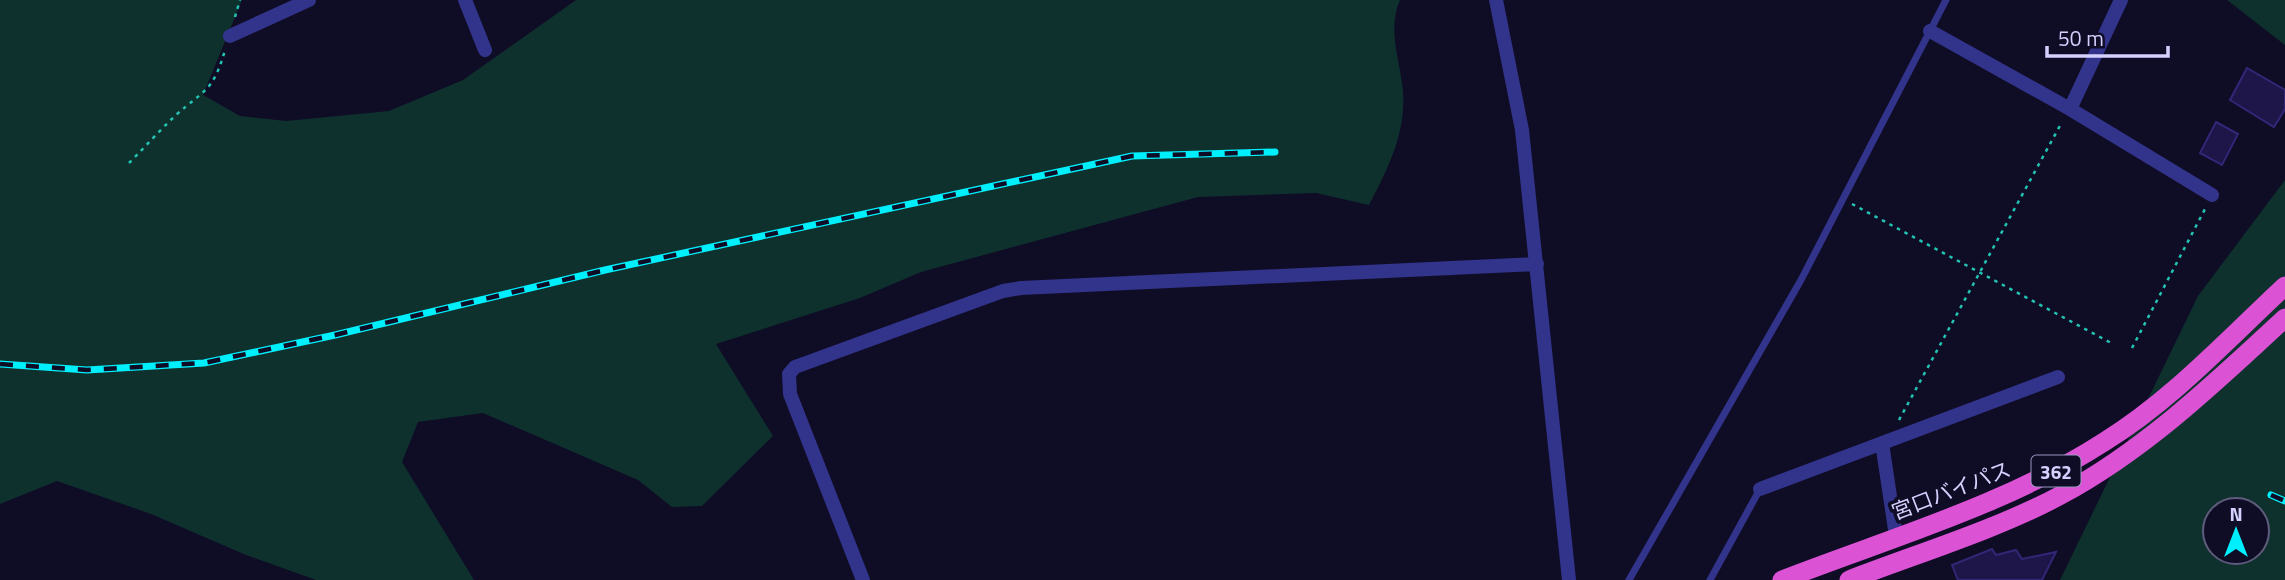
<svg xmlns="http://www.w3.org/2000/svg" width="2285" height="580" viewBox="0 0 2285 580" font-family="'Titillium Web','Noto Sans JP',sans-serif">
<rect width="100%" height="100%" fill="#0f0c26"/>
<path fill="#0e312e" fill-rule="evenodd" d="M0 0H242L203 95 240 116 286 121 389 111 463 80 576 0H1400C1387 29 1400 60 1403 91 1406 133 1388 169 1369 205L1316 193 1198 197 921 272 860 298 716 344 773 436 702 506 672 507 638 480 483 413 418 422 402 462 474 580H316L246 555 151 514 57 481 0 504Z
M2227 0H2285V45Z
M2285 180V580H2060L2198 296ZM2215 510H2257V552H2215Z"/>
<path fill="#1e1649" stroke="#322677" stroke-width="2" d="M2247 68 2285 90V109L2274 127 2230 100Z
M2216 122 2238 134 2222 165 2200 153Z
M1992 549 1996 555 2016 550 2022 559 2056 552 2042 580H1958L1952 565Z"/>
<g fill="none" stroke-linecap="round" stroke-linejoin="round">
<path stroke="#22c3b1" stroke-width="2.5" stroke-dasharray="3.5 5" stroke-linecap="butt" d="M235 17 240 0
M129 163C145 147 160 130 176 115 205 89 213 92 225 50
M1852 204 2113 344
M2132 348 2205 209
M1899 420 2062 122"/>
<path stroke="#32338a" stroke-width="7" d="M1629 580 1801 280 1946 0
M1710 580 1760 489"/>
<path stroke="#32338a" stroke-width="14" d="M465 0 485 50
M1496 0 1522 130 1569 580
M1930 31 2070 109 2212 195
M230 36 309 0
M2070 109 2121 0
M1882 443 1896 536
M1760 489 2058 377
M863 580 790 394 789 374 795 367 1003 291 1021 288 1537 264"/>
<path stroke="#dc52d5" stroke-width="19" d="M1782 580C1890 538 2006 505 2104 442 2172 400 2227 340 2285 286
M1849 580C1916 554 1998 529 2061 495 2145 450 2216 382 2285 318"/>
<defs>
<path id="rail" d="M0 364 87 370 204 363 335 335 605 270 1132 156 1275 152
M2271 495 2285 501"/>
</defs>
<use href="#rail" stroke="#00effc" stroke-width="7"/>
<use href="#rail" stroke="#0f0c26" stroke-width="4.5" stroke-dasharray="13" stroke-linecap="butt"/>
</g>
<g text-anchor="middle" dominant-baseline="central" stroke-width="7" stroke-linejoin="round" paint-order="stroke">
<rect fill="#0f0c26" stroke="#9996be" stroke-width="2" x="2031.5" y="455.5" width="49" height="31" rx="5"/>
<g font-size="19" font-weight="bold" fill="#d4d1ff">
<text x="2056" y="471">362</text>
</g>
<g font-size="21" fill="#d4d1ff" stroke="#0f0c26">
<text transform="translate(1951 490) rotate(-21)">宮口バイパス</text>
</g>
</g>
<g transform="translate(2236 531)"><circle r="33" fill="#0f0c26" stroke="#5e5b7d" stroke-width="2"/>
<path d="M0-5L12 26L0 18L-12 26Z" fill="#00effc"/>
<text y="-10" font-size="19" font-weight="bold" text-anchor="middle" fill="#d4d1ff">N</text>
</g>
<path d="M2047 46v10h121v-10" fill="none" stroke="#d4d1ff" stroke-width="3.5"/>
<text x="2058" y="46" font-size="21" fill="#d4d1ff" stroke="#0f0c26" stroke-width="5" paint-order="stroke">50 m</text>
</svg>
